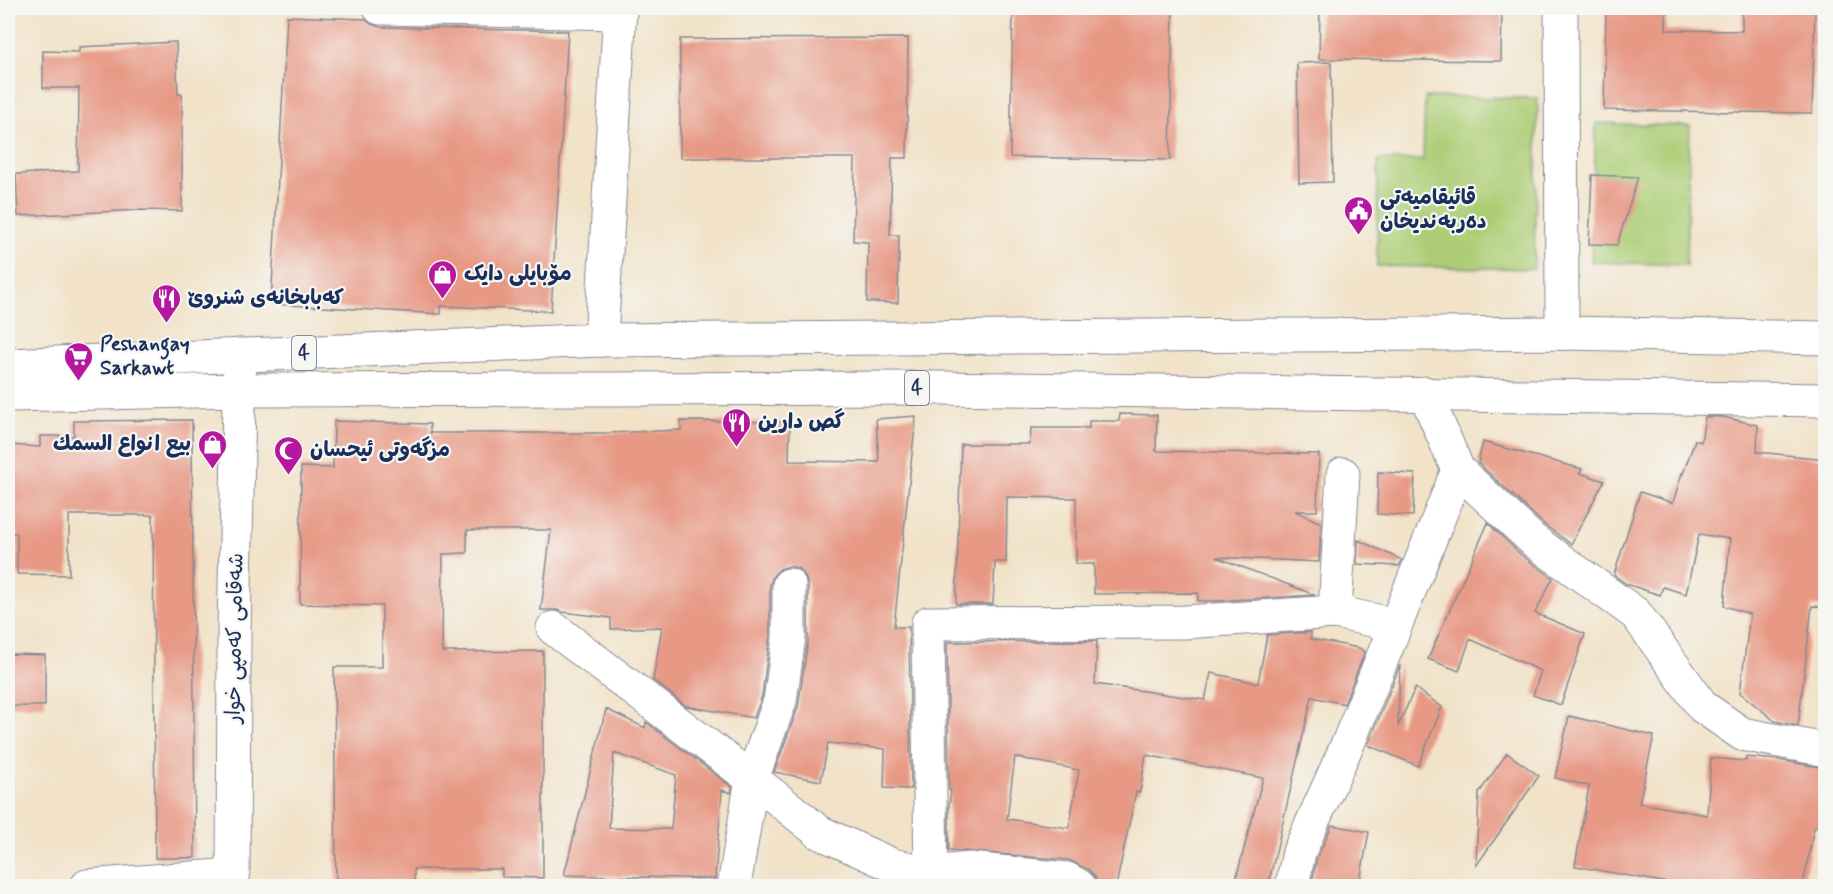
<svg xmlns="http://www.w3.org/2000/svg" width="1833" height="894" viewBox="0 0 1833 894" font-family="Mynerve,'Playpen Sans Arabic',sans-serif">
<rect width="100%" height="100%" fill="#f6f6f2"/>
<filter id="ink" filterUnits="userSpaceOnUse"><feTurbulence type="fractalNoise" baseFrequency=".0167" numOctaves="2"/><feDisplacementMap in="SourceGraphic" scale="12" xChannelSelector="R" yChannelSelector="G"/><feConvolveMatrix kernelMatrix="1 2 1 2 8 2 1 2 1" color-interpolation-filters="sRGB"/></filter>
<filter id="wash" filterUnits="userSpaceOnUse"><feTurbulence type="fractalNoise" baseFrequency=".008" numOctaves="4" result="noise"/><feDisplacementMap in="SourceGraphic" scale="24" xChannelSelector="R" yChannelSelector="G"/><feGaussianBlur stdDeviation="1.35" result="paint"/><feColorMatrix in="noise" values="0 0 0 0 0 0 0 0 0 0 0 0 0 0 0 0 0 1.4 0 .05"/><feComposite in="paint" operator="in"/></filter>
<g filter="url(#wash)">
<rect width="100%" height="100%" fill="#f1e2c8"/>
<path fill="#accd75" stroke="#647e6a" stroke-width="1.5" d="M1425 97 1538 98 1534 269 1377 266 1378 160H1423Z
M1596 123 1690 126 1686 265 1591 262Z"/>
<g id="blocks">
<path fill="#e79985" fill-rule="evenodd" d="M1013 8H1173L1170 160 1010 157Z
M1320 8H1502L1501 61 1319 59Z
M1606 8H1666V30L1742 31V8H1815L1812 113 1604 110Z
M287 16 365 19 371 24 380 27 568 31 551 311 441 306V314L271 304Z
M908 38 907 158H892L890 235H899L898 303 867 302 868 242 853 241 855 158H680V39Z
M176 42 178 94H182V211L141 210 18 216 16 174 78 171 79 88H43V51L79 52V47Z
M1331 62 1333 182 1299 183 1297 63Z
M1592 175 1638 177 1617 245 1589 244Z
M1120 414 1157 415 1156 451 1319 454 1317 511H1295L1321 523 1319 562 1216 557 1315 595 1216 601H1198V593L1094 594V564H1076V498L1007 497 1006 562H995L993 604H956L961 444H1030L1031 428H1089V421H1119Z
M916 416 894 627H909L911 789 884 788 885 749 828 743 821 781 774 772 798 707 808 640V585L805 576 799 569 790 566 780 569 773 576 770 585V636L762 696 754 718 686 706 653 680 662 627 611 629V618L563 612 556 610H541L551 530H467V553L443 554 442 652 543 651V878L502 877V869H414V886H336L334 667H382V606L300 604 301 467 333 468 334 421 430 424V433H608L681 430V421L790 422 789 461 879 462 876 419Z
M1705 417H1723L1758 425 1757 452 1826 459 1819 531 1826 532V607L1812 606 1798 726 1775 721 1740 693 1750 614 1724 606 1730 539 1699 534 1686 594 1663 587 1660 595 1626 584 1614 575 1640 492 1673 503 1682 473 1683 474 1695 440 1701 442Z
M192 420 195 858H155L153 515H69V575L17 574V533H8V445L40 447V436H74V421Z
M1483 442 1582 469 1580 473 1604 481 1571 544 1546 526 1478 463Z
M1378 472 1415 474 1413 516 1377 514Z
M1488 523 1521 555 1553 578 1535 613 1585 634 1561 705 1533 695 1541 671 1470 639 1459 671 1428 659Z
M1358 540 1402 560 1399 566 1357 564Z
M1311 632V639L1359 648 1365 652 1344 704 1312 697 1268 886H1234L1263 778 1146 755 1140 792H1136L1116 886H1098L1095 877 1089 870 1069 860 949 850V806L951 790H949L947 642 1097 641 1095 684 1205 700 1211 673 1258 683 1267 635ZM1015 757 1079 770 1069 828 1007 819Z
M8 654 45 655V706H8Z
M1400 665 1398 727 1415 688 1442 707 1418 766 1368 745Z
M606 709 645 728 646 722 732 787 731 793 722 790 715 879 564 875ZM614 753 676 775 671 829 609 828Z
M1569 716 1654 736 1639 803 1707 815 1711 758 1746 761V757L1778 760 1826 768V828L1814 827 1803 886H1685L1575 866 1589 786 1555 778Z
M1507 753 1539 776 1476 866 1479 793Z
M1332 825 1369 832 1359 886H1311L1317 858Z"/>
</g>
</g>
<g filter="url(#ink)">
<use href="#blocks" fill-opacity="0" stroke="#868893" stroke-width="1.5"/>
<g fill="none" stroke-linecap="round" stroke-linejoin="round">
<defs>
<path id="minor" d="M380 8 620 13
M1561 8 1562 333
M1425 393 1458 470 1534 541 1636 614 1703 707 1742 734 1826 750
M1335 612 1343 474
M553 628 769 792 819 832 892 865 930 873 970 869 1067 879 1079 886
M87 886 233 875
M734 886 752 779 780 701 789 637V585
M931 886 928 623 1185 622 1335 612 1395 625
M1292 886 1299 852 1349 741 1458 470"/>
<path id="tertiary" d="M601 340 620 8
M233 886 234 632 240 355"/>
<path id="trunk" d="M8 365 601 340 1562 333 1826 338
M8 395 239 390 938 388 1826 400"/>
</defs>
<use href="#minor" stroke="#868893" stroke-width="35"/>
<use href="#tertiary" stroke="#868893" stroke-width="35"/>
<use href="#trunk" stroke="#868893" stroke-width="35"/>
<use href="#minor" stroke="#fff" stroke-width="33"/>
<use href="#tertiary" stroke="#fff" stroke-width="33"/>
<use href="#trunk" stroke="#fff" stroke-width="33"/>
</g>
</g>
<defs>
<symbol id="civic-pin" viewBox="-11 -11 22 30"><path d="M0 17L-7.5 6A9.5 9.5 0 1 1 7.5 6Z" fill="#b5179e" stroke="#f6f6f2"/><path d="M-.6-6.5H3V-4.5H.6V-3L4-1V1h2V6H-6V1h2V-1L-.6-3ZM-1.2 2.5V6h2.4V2.5Z" fill="#fff"/></symbol>
<symbol id="shop-pin" viewBox="-11 -11 22 30"><path d="M0 17L-7.5 6A9.5 9.5 0 1 1 7.5 6Z" fill="#b5179e" stroke="#f6f6f2"/><path d="M-5-2.5h2.3a2.7 3.5 0 0 1 5.4 0H5L5.5 6h-11ZM-1.5-2.5h3a1.5 2.3 0 0 0-3 0Z" fill="#fff"/></symbol>
<symbol id="restaurant-pin" viewBox="-11 -11 22 30"><path d="M0 17L-7.5 6A9.5 9.5 0 1 1 7.5 6Z" fill="#b5179e" stroke="#f6f6f2"/><path d="M-5-6h1v4h1v-4h1v4h1v-4h1v5L-1.5 .5V6h-2V.5L-5-1ZM5-6V6H3V1.5H1.5Q1.5-4 5-6Z" fill="#fff"/></symbol>
<symbol id="supermarket-pin" viewBox="-11 -11 22 30"><path d="M0 17L-7.5 6A9.5 9.5 0 1 1 7.5 6Z" fill="#b5179e" stroke="#f6f6f2"/><path d="M-6-5.5h2.5l.6 2H6L4.5 2H-2.5L-4.4-4H-6ZM-1.5 3.2a1.3 1.3 0 1 0 .1 0ZM3 3.2a1.3 1.3 0 1 0 .1 0Z" fill="#fff"/></symbol>
<symbol id="mosque-pin" viewBox="-11 -11 22 30"><path d="M0 17L-7.5 6A9.5 9.5 0 1 1 7.5 6Z" fill="#b5179e" stroke="#f6f6f2"/><path d="M3.5-4.9A6 6 0 1 0 3.5 4.9A5 5 0 1 1 3.5-4.9Z" fill="#fff"/></symbol>
</defs>
<g fill-rule="evenodd">
<use href="#civic-pin" x="1342" y="194" width="33" height="45"/>
<use href="#shop-pin" x="426" y="258" width="33" height="45"/>
<use href="#restaurant-pin" x="150" y="282" width="33" height="45"/>
<use href="#supermarket-pin" x="62" y="340" width="33" height="45"/>
<use href="#restaurant-pin" x="720" y="406" width="33" height="45"/>
<use href="#shop-pin" x="196" y="428" width="33" height="45"/>
<use href="#mosque-pin" x="272" y="434" width="33" height="45"/>
</g>
<g text-anchor="middle" dominant-baseline="central" stroke-width="4.5" stroke-linejoin="round" paint-order="stroke">
<g fill="#f6f6f2" stroke="#5d6b8a" stroke-width="1.5">
<rect x="292" y="336" width="24" height="34" rx="4.5"/>
<rect x="905" y="371" width="24" height="34" rx="4.5"/>
</g>
<g font-size="20" font-weight="bold" fill="#1b2f5e">
<text x="304" y="353">4</text>
<text x="917" y="388">4</text>
</g>
<g font-size="21" font-weight="bold" fill="#1b2f5e" stroke="#f6f6f2" text-anchor="start">
<text x="1380" y="198">قائیقامیەتی<tspan x="1380" dy="24">دەربەندیخان</tspan></text>
<text x="464" y="274">مۆبایلی دایک</text>
<text x="188" y="298">کەبابخانەی شنروێ</text>
<text x="100" y="344">Peshangay<tspan x="100" dy="24">Sarkawt</tspan></text>
<text x="758" y="422">گص دارین</text>
<text x="191" y="444" text-anchor="end">بيع انواع السمك</text>
<text x="310" y="450">مزگەوتی ئیحسان</text>
</g>
<g font-size="21" fill="#1b2f5e" stroke="#f6f6f2">
<text transform="translate(235 638) rotate(-89)">شەقامی کەمپی خوار</text>
</g>
</g>
<rect width="1833" height="894" fill="none" stroke="#f6f6f2" stroke-width="30"/>
</svg>
